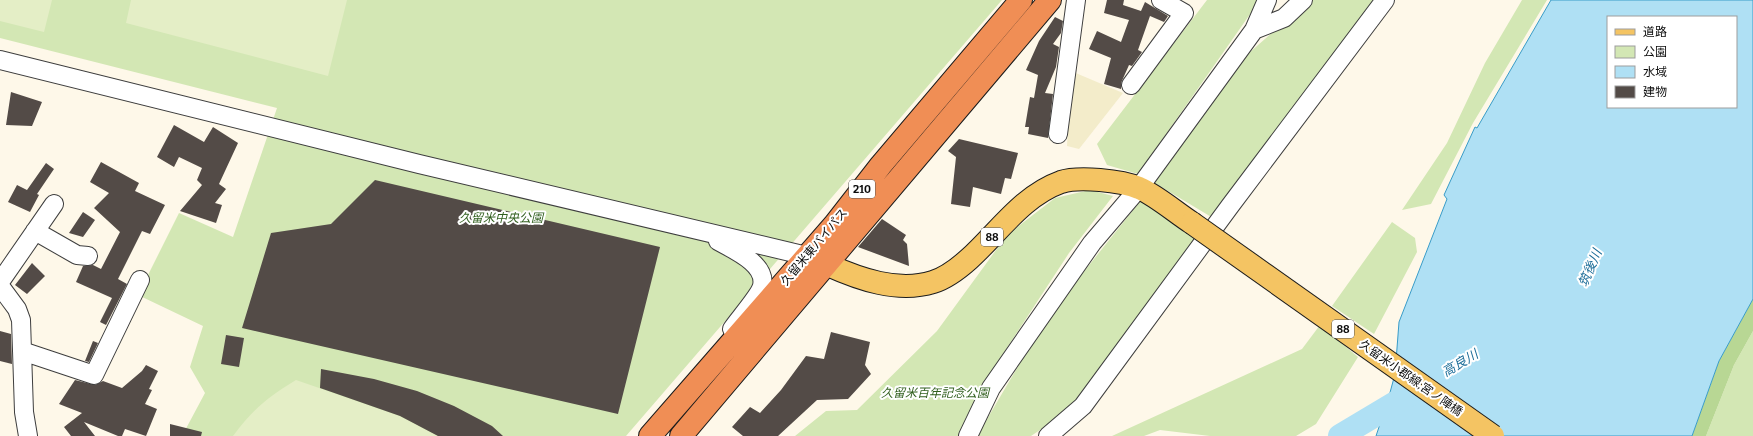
<svg xmlns="http://www.w3.org/2000/svg" width="1753" height="436" viewBox="0 0 1753 436" font-family="Bitter,'Noto Sans JP',serif">
<rect width="100%" height="100%" fill="#fef8e9"/>
<path fill="#f3ecca" d="M1071 71 1123 93 1079 149 1067 146Z"/>
<path fill="#d3e7b4" d="M0 0H1002L626 436H182L205 393 190 367 203 326 138 295 179 213 233 237 277 108 0 38Z
M1207 0H1260L1138 174 1107 165 1097 144Z
M1309 0H1376L1213 218 1153 182 1249 53Z
M1522 0H1547L1473 123 1431 204 1402 210 1447 143 1485 63Z
M1090 190 1113 196 1069 253 999 360 959 436H795L826 411 857 410 937 331 1007 235 1055 198Z
M1142 199 1196 240 1079 404 1031 436H977L1046 319Z
M1392 222 1415 238 1417 252 1374 334 1332 306Z
M1320 325 1358 357 1316 424 1296 436H1210L1160 430 1144 436H1112L1302 349Z
M1753 331V436H1706L1734 365Z"/>
<path fill="#b8d794" d="M1753 299V331L1734 365 1706 436H1692L1719 361Z"/>
<path fill="#e4eec6" d="M0 0H52L44 32 0 21Z
M131 0H347L328 76 126 23Z
M296 380 400 416 438 436H233C253 409 268 397 296 380Z"/>
<path fill="#afe0f4" stroke="#399cc8" fill-rule="evenodd" d="M1551 0H1753V299L1719 361 1692 436H1376L1388 400 1395 374 1399 322 1447 199 1444 195 1475 127 1477 128ZM1608 17H1736V107H1608Z"/>
<g fill="none" stroke-linecap="round" stroke-linejoin="round">
<path stroke="#afe0f4" stroke-width="24" d="M1340 436 1412 393"/>
</g>
<path fill="#534b47" d="M1107 0H1124L1123 5 1141 11 1145 2 1168 16 1164 22 1150 16 1138 50 1142 52 1132 66 1129 65 1121 83V89L1104 84 1111 58 1089 49 1097 31 1121 42 1129 20 1104 13Z
M1055 17 1063 21 1061 33 1053 44 1059 47 1056 67 1045 93 1053 94 1048 138 1028 134 1029 127H1025L1030 97 1034 98 1038 75 1026 70 1039 41Z
M11 92 42 102 32 126 6 125Z
M174 125 204 142 213 127 238 143 219 184 226 189 215 203 222 205 216 223 180 211 202 185 197 180 202 168 179 157 174 167 157 157Z
M959 139 1018 153 1011 179 1005 178 1001 194 973 187 970 207 951 204 956 157 948 151Z
M101 162 139 183 135 191 165 205 150 234 142 231 118 279 127 284 106 325 100 322 112 298 76 282 83 266 93 265 101 269 120 232 94 208 109 193 90 182Z
M46 163 54 169 37 194 39 195 30 212 8 202 17 185 27 190Z
M375 180 660 247 618 414 242 328 271 233 331 224Z
M83 212 95 220 83 237 69 233Z
M882 219 906 235 903 240 907 244 909 266 858 247Z
M32 263 45 276 27 294 15 285Z
M0 331 11 334 12 364 0 361Z
M831 332 870 342 865 365 871 374 848 399 817 400 778 436H743L732 427 750 407 760 413 781 390 806 356 824 359Z
M226 335 244 338 239 367 221 364Z
M93 341 98 343 89 362 85 361Z
M146 365 158 371 149 389 152 390 145 404 157 409 146 436 125 429 122 436H118L84 422 95 436H71L64 427 82 413 59 404 75 380 95 385 103 381 122 388 142 371Z
M321 369 374 379 417 391 454 406 492 426 503 436H438L400 416 320 388Z
M170 424 202 432 201 436H170Z"/>
<g fill="none" stroke-linecap="round" stroke-linejoin="round">
<defs>
<path id="minor" d="M1254 30 1284 18 1303 0
M0 60 419 164 807 256 818 260
M1131 85 1184 13 1161 0
M1058 134 1076 0
M35 231 77 255 88 256
M718 241C734 250 767 264 762 286 760 295 738 320 732 329
M0 282 54 204
M0 286 17 309 21 320 24 412 28 436
M22 351 94 375 140 280
M968 436 991 388 1092 243 1139 188 1254 30 1267 0
M1048 436 1083 406 1230 206 1385 0"/>
<path id="major" d="M828 265C859 279 898 293 933 282 946 278 959 268 969 259 998 233 1022 196 1061 182 1073 178 1088 179 1100 180 1112 181 1127 183 1139 188 1157 196 1175 212 1192 223"/>
<path id="highway" d="M650 436 835 224 881 165 1021 0
M681 436 1050 0"/>
</defs>
<use href="#minor" stroke="#3e3e3e" stroke-width="20"/>
<use href="#major" stroke="#1c1c1c" stroke-width="24"/>
<use href="#highway" stroke="#1c1c1c" stroke-width="24"/>
<use href="#minor" stroke="#fff" stroke-width="18"/>
<use href="#major" stroke="#f4c463" stroke-width="22"/>
<use href="#highway" stroke="#f08e55" stroke-width="22"/>
<defs>
<path id="major-bridge" d="M1192 223 1493 436"/>
</defs>
<use href="#major-bridge" stroke="#1c1c1c" stroke-width="24" stroke-linecap="butt"/>
<use href="#major-bridge" stroke="#f4c463" stroke-width="22"/>
</g>
<g text-anchor="middle" dominant-baseline="central" stroke-width="4" stroke-linejoin="round" paint-order="stroke">
<g fill="#fff" stroke="#545454" stroke-width="1">
<rect x="849" y="180" width="26" height="18" rx="3"/>
<rect x="981" y="228" width="22" height="18" rx="3"/>
<rect x="1332" y="320" width="22" height="18" rx="3"/>
</g>
<g font-size="11" font-weight="bold" fill="#0b0b0b">
<text x="862" y="189">210</text>
<text x="992" y="237">88</text>
<text x="1343" y="329">88</text>
</g>
<g font-size="12" font-style="italic" fill="#315f1e" stroke="#fff">
<text x="501" y="218">久留米中央公園</text>
<text x="935" y="393">久留米百年記念公園</text>
</g>
<g font-size="12" fill="#0b0b0b" stroke="#fff">
<text transform="translate(814 247) rotate(-50)">久留米東バイパス</text>
<text transform="translate(1411 378) rotate(35)">久留米小郡線;宮ノ陣橋</text>
</g>
<g font-size="13" font-style="italic" fill="#196b97" stroke="#fff">
<text transform="translate(1590 268) rotate(-67)">筑後川</text>
<text transform="translate(1460 363) rotate(-31)">高良川</text>
</g>
</g>
<rect x="1607" y="16" width="130" height="92" fill="#ffffff" stroke="#9d9d9d"/>
<rect x="1615" y="29" width="20" height="6" fill="#f4c463" stroke="#9d9d9d"/>
<text x="1643" y="36" font-size="12" fill="#0b0b0b">道路</text>
<rect x="1615" y="46" width="20" height="12" fill="#d3e7b4" stroke="#9d9d9d"/>
<text x="1643" y="56" font-size="12" fill="#0b0b0b">公園</text>
<rect x="1615" y="66" width="20" height="12" fill="#afe0f4" stroke="#9d9d9d"/>
<text x="1643" y="76" font-size="12" fill="#0b0b0b">水域</text>
<rect x="1615" y="86" width="20" height="12" fill="#534b47" stroke="#9d9d9d"/>
<text x="1643" y="96" font-size="12" fill="#0b0b0b">建物</text>
</svg>
